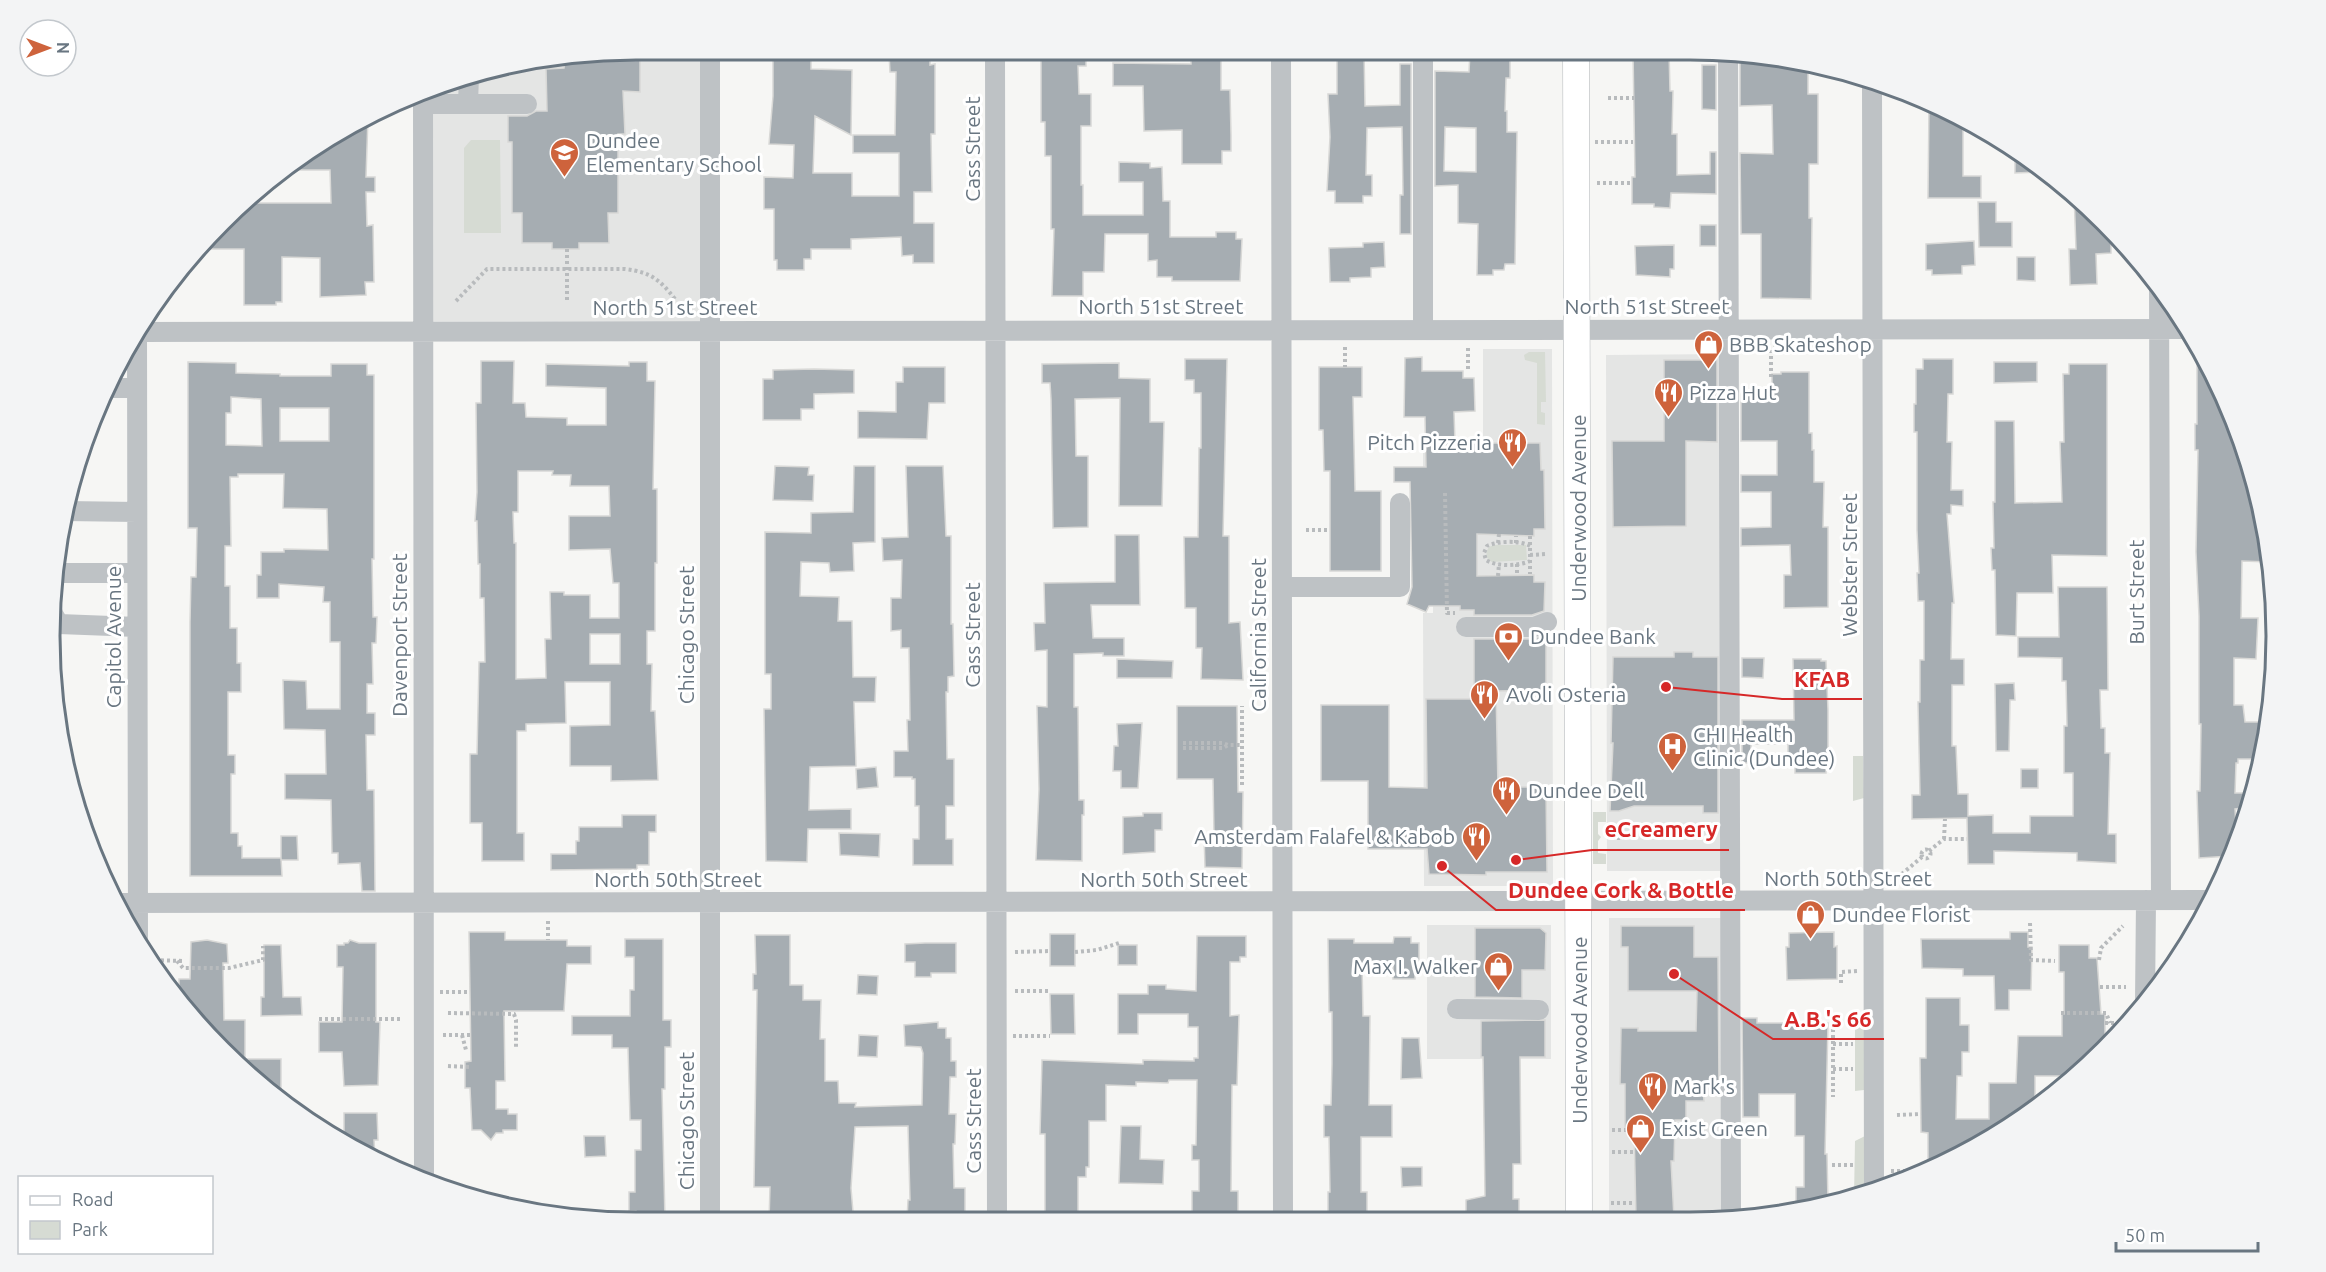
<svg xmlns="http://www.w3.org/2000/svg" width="2326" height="1272" viewBox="0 0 2326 1272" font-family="Ubuntu,sans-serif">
<rect width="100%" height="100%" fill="#f6f6f4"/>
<path fill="#e4e5e4" d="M636 50H700V321H433V87L447 81 522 61Z
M1483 349H1552L1553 886H1424L1423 613H1433V493H1423V441L1483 440Z
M1726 354 1727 871H1607L1606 355Z
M1609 918H1726L1727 1218H1609Z
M1427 925H1551V1059H1427Z"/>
<path fill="#d6dbd3" d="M471 140H500L501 233H464V148Z
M1773 338H1850L1849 349H1773Z
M1529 352H1545L1546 402H1541V412L1545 413V425L1537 424V363L1525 360 1524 355Z
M1494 545H1526L1527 560 1492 562C1486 559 1485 553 1489 547Z
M1853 756H1863L1864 798 1853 801Z
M1593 812H1606V822H1598V834L1601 837 1598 841V853L1606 854V864H1593Z
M1855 1021 1864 1023V1090L1855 1091Z
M1865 1136V1194L1854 1197 1855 1141Z"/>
<path fill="#a6adb2" stroke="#d8d8d6" stroke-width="1.5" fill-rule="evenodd" d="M640 50V92L623 91 625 134H618V213H608L609 243H579V249H552V243H522V213H512V142H508V116H527L536 111H547L546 69 564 68 565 57Z
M897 50H930V65L935 64V134H931L932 192H914V223H934V263H913V255L902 256 901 237 851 239V249H811V259H804V270H777V260H774V209H764V177L793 178 794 145 769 144 773 96V54L811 57V69L852 70 851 135 815 116 813 173H852V196H899V153H853V135H895L896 72H890L889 53H897Z
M1041 50 1086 52V66H1078L1079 94H1091V126H1081V185H1083V215H1143V182H1119V162L1150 163V168L1162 167 1163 201H1170V237H1216V232H1236V239H1242L1240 281H1172V277H1157V260L1148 261V234H1105L1104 272H1083V296H1052L1054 229H1051V156H1045V122H1041Z
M1191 50H1221V90H1230L1231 135V151H1222V164H1182V130L1144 131 1143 86H1113V63L1191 64Z
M1337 50H1364L1365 106 1400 105V64H1411V234H1400V195H1403L1402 127 1367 128 1366 175H1372V196H1363V203H1335V191H1327L1330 137 1328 94H1337Z
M1633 51H1669L1670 91H1673L1672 134H1677V175L1710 174V152H1716V194L1671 193 1670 208 1654 207V204H1632V177H1635Z
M1470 52 1510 53V78H1506L1505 111H1507V132H1517L1515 264H1505L1504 270H1493V275H1477L1478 224 1458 223V185L1435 186V71L1469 72ZM1445 127 1476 128V172L1444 171Z
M1740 53 1808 64V94H1818V164H1809V218H1812L1811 299 1761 298V234H1741L1740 153 1773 154 1772 105 1740 106Z
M1702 65H1716V110L1702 109Z
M1929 105 1963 120V176H1981V198H1928Z
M368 117 366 177H375V192H366L367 226 373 225 374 282H365L366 295 320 297V258L282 257V302H276V305H244V249H196L256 192 257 203H331L330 170H280L343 128Z
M2015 151 2032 163 2045 172 2015 173Z
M2074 193 2111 231V253L2096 254 2097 284 2070 285 2069 249H2076Z
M1978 202H1996V222H2012V247H1979Z
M1700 225H1716V246H1700Z
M1974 241 1975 265 1962 266V274L1932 275V270H1926V244Z
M1384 242 1385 267 1371 268V277L1350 278V282H1330L1329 248 1363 247V243Z
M1674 245V269H1670V277L1636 275 1635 246Z
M2017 257H2035V281L2017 280Z
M2197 346 2216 376 2256 484 2269 562 2242 561 2241 618H2258L2256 659 2234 658V705H2243L2245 722H2269L2261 759H2238V763H2236L2235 793H2243V808L2235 809 2237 844 2231 856 2199 858 2197 791H2200L2201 724H2199V616L2196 552 2198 450H2195V424H2197Z
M1422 357V371H1463V378H1474L1475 411 1454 412 1455 443H1540L1541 470H1544L1545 529H1534V536L1477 534V576L1534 575V582H1545L1544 611 1532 615H1474V610H1460V606H1429L1426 612 1407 604 1412 587 1410 482H1394V467H1426L1425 417H1404L1405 358Z
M1185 359H1227L1223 536H1229V623L1240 622 1243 680 1201 679 1202 648H1196V608H1185L1184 537H1198L1199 448H1201V393H1194V380H1185Z
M1923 359H1953V394H1948L1947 442H1952L1951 490H1963V506L1951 505V514H1947L1954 603H1952L1951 659H1964V685H1952V746H1956L1958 794H1968V816L1993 815V833H2030V816H2073V773H2064V726H2067L2066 681H2062V658L2018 657V637H2059L2058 587H2107L2108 690H2100L2101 728H2105V753H2110L2108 834H2116V863L2077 861V853L1994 851V864H1968L1967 818 1912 819V795H1920L1918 702H1920V660H1924V601H1918L1917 573H1919L1917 530V432H1914V404H1916V369H1923Z
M1664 360H1717V442L1686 441V526L1613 527 1612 441H1664Z
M481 361H514L513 403H525L526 417 567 418V425H606V388L546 386V364L629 366V362H647V381H655L653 489H657V563H655V631H647V664H652L651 711H655L658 780 611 781V766H570V726L610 725V682H565L566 723 526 724V731H517V833H524V861H482V823H470V754H477L479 662H485L484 598H480V564H478L477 521H475L477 492 476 403H481ZM518 471H553L552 475H571L570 486H609L610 516H569V550L610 549 613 583H619V618H590V595H564V592H550L551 639H545L546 678 516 679V543H514L513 512H518ZM590 634H620V664H590Z
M188 362 236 363V373L280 374V376H331V364H367V375H374V559H372L373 617H377L376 643H372L373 684H367V713H375V735H366L367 790H374L375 891H362L360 863 338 864V853H332L331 800 285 799V774H326L325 730 284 729 283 680 306 681 307 709H340V642H330V602H323L324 587 279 584V598H257V575H261V552H284V549L328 550 327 509 283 508 284 474H238V477H230L231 546H225V586H230V628H237V663H241V692H228V755H235V774H231V833H238V846H242V858H281L282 876H190V622L191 577H196L197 528H188ZM231 397 261 399 262 446 226 445V413H231ZM280 408H329V441H280Z
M1994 362H2037V382L1994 383Z
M1119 363V378L1150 379V422H1164L1162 506H1119L1120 398 1075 399 1076 456H1088V527L1053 528 1051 399 1050 383H1042V364Z
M2069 364H2107V556L2052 555 2053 593H2017L2016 636 1996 635 1995 570H1992L1991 548H1994L1993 502H1995V421H2014L2015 503 2062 502 2060 442H2064L2063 374H2069Z
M903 367H945V403H929L927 439 858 438V411L896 412V382H903Z
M1319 367H1362V397H1353L1355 491H1381V571H1330V471H1324L1323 430H1319Z
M814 369 854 370V393L814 394V409H801V420H763V379H773V370Z
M1781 372H1809V433H1812V450H1814V482H1824L1823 527H1828V607L1784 608V575H1791L1790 545 1741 546V528L1771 527V492H1741V475H1777V441H1741V394H1772V374H1781Z
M775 466 809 467 808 475H814L813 501 773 500Z
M854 466H875V542L853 543 854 571 830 572 829 563 801 562 800 596 839 597 838 621H852L853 677H876L875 702H854L856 766 810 767 809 810 851 809V829H808L807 862 766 861 764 709H771V674H765V532L811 533V513L853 512Z
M906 466H943L946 536H951V624H953L954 676 948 677V692H946L947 759H954V806H946V839H953V865H913V839H919V806H915V779H912V777H894V751H908L907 720H910L909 648H901V630L891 631V598H901L902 560 883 561 882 538 908 537Z
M1115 535H1139L1140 605H1091L1093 638H1124V656H1103V653L1074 654V707H1078L1079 800H1084V815H1082V861L1036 860 1039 789 1037 706 1047 707V650L1035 651 1034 623H1045L1044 583 1115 582Z
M1546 635V690L1496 691 1498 787H1546L1547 872H1486V875L1429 874 1427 849H1368V781H1321V705H1389V787L1427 788 1426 699H1474V639H1534Z
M1674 652H1693V657H1718V813H1703V806H1634L1619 811H1610L1613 743H1611L1613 657H1674Z
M1742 658H1764L1763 678 1742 677Z
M1117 659 1173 661 1172 678H1117Z
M1793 659H1821V661H1826L1828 710V761H1826V773H1795V761H1788V744H1751V763H1742V720H1794Z
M2014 683 2015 700H2010L2009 751H1996L1995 684Z
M1177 706H1237L1238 792H1243L1242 868 1205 867 1204 835H1214L1213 779H1177Z
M1142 723 1138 788H1121V771H1113L1114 746H1118L1117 724Z
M876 767 878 787 857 789 856 769Z
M2021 769H2038V788H2021Z
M1143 813H1162V830H1155V852L1123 854V817L1143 816Z
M622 815H656V832H649V865H637V869L551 870V854H576V841H579V827H622Z
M839 833 880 834 879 857 840 855Z
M281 836H297L298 860H281Z
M1621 926H1694V957H1718L1719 1085H1703L1704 1101H1686V1120H1675L1674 1161H1671L1674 1218H1636L1634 1128 1625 1129V1084H1620L1621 1028H1638V1031H1696L1697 991H1628V947H1621Z
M1475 928H1540L1546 933 1545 970H1522V998L1475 997Z
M469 932H505V940H567V946H591V964H567L564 1011H504L505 1081H496V1109H508V1114H517V1130H503V1133H496L491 1140 481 1130H472L470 1088H465V1062L471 1061Z
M1834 932V947L1837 946V979L1787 980 1786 947H1789V933Z
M2010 932H2028V947H2032L2031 990H2009V1010H1995L1994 976H1963V969L1922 968 1921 939H2010Z
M1050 934H1075V966H1050Z
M755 935H790V985H803V1000H821L820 1039H825V1081H838L839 1103H856L855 1107 922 1105 923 1053 921 1047 905 1046 904 1025 938 1022V1028H946V1038H951V1061H956V1077H950L949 1114H956L955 1144H953L954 1188H965V1220H907L908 1200H910L908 1126 855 1127 851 1188 853 1212 825 1214 824 1221H769L770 1187H754L757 990H753V974H756Z
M1197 936H1246V957H1240V962H1230V1016L1239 1015 1237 1085H1232L1231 1191H1238V1216H1231V1219H1201V1214H1192V1191H1199V1160H1192V1145H1196L1197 1080H1169L1168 1083 1136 1082V1086L1106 1085V1121H1089V1167H1086V1177H1078V1220H1045V1134H1040L1042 1060 1143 1064V1060L1194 1061V1058H1198V1027H1188V1014H1138V1034H1118V994H1148V985H1166V989L1196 991Z
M1394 937H1411V943H1419V967H1415V979H1393V965L1362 964 1363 1016H1370L1369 1105H1392V1137H1361V1192H1367V1219H1333V1215H1328V1192H1330L1329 1137H1324V1105H1331L1332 1064V1012H1329L1328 939H1354V943H1393Z
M625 939H663V1020H671V1047H665V1089H662L665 1220H636V1211H629V1192H635V1150H641V1120H630L628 1048H612V1035H572V1016H630V990H634V957H625Z
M207 940 227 944 228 963H223L224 1020H245V1059H281V1103L195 1023 179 1002V979H190L191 942Z
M350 940 359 943H376V1022H380L378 1085 344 1086 342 1052H319V1022H342L343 967H337V945H344V943H348Z
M925 943H956V973H931V977H915V962H905V944Z
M264 945H281L283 997H301L302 1015 261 1016V997H264Z
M1118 945H1137V965H1118Z
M2059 945H2089V958H2097L2101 1014H2105V1045L2071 1076H2035V1107L2016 1123 1928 1167V1133L1921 1132 1920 1058H1926V998H1960V1025H1969V1052H1962V1076H1957L1956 1119H1989V1083H2016L2018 1036H2062V1014H2064V972H2059Z
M858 975 878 976 877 995 857 994Z
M1050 994H1074L1075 1034H1051Z
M1742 1018H1757V1023H1828L1825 1154H1827L1828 1203 1796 1211V1187H1804V1136H1795V1094H1759V1117H1743Z
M1545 1020V1057H1520L1521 1164H1513V1199H1519V1218L1466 1217V1200L1485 1196 1483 1057H1481V1021Z
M859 1035 878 1036 877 1057 858 1056Z
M1402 1038H1419L1422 1078 1401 1079Z
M344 1113H377L378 1140H374L375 1157 344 1144Z
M1121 1126H1141L1140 1159 1164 1160 1163 1184 1119 1183Z
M584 1136H605L606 1156 585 1157Z
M1401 1167H1422V1186L1402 1187Z"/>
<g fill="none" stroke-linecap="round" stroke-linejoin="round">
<defs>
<path id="major" d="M1576 51 1579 1218"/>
</defs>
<use href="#major" stroke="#b2b6b9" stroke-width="27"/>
<path stroke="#b8bbbd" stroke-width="4" stroke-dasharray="3 3" stroke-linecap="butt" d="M1608 98H1634
M1595 142H1633
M1597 183H1632
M567 249V300
M456 301 487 269H625C651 272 660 280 675 299
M1345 347V367
M1468 348V371
M1771 377V348
M1445 493 1447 613H1455
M1306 530H1330
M1530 536V574
M1498 543 1499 534
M1516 543V536
M1530 546C1519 540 1498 541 1487 546L1484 553 1486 560C1497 567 1519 566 1530 561
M1530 555 1547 554
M1517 564V575
M1498 576 1499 564
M1183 743H1223L1228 745H1242
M1183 748H1223L1228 745
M1242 785V706
M1617 838H1626
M1944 839 1945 819
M1921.5 854a4.5 4.5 0 1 1 9 0a4.5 4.5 0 1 1-9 0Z
M1929 851 1944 839H1967
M1897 878 1922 857
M548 921V940
M2030 923 2031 960 2055 961
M1015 952 1050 951
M1075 952 1097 950 1119 943
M149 960 185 961
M2099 960 2101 948 2123 926
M177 961 183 968H229L263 960V946
M1841 983V972L1857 971
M2100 987H2126
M168 988H178
M178 988V1000
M1015 991H1050
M440 992H469
M448 1013 514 1014 516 1020V1047
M2061 1013H2106L2110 1023
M1833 1017V1097
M319 1019H403
M2105 1023H2131
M443 1035H471
M462 1035 466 1050
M1013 1036H1050
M1833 1044H1853
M448 1066 471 1067
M1833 1069H1853
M1897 1115 1921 1114
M1612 1130H1648
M1612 1152H1634
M1832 1165H1853
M1891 1171H1920
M1611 1203H1635"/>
<path stroke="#bec2c5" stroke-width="20" d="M710 50V1221
M995 50 997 1220
M1281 50 1283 1219
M1423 50V330
M1728 51 1731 1218
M1872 82 1874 1192
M423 91 424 1178
M423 104H468L469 75
M468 104H527
M2159 284 2161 900
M137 331 138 942
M137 332 2186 329
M107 388H137
M65 511 137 512
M55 573H137
M1282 587H1400V503
M51 606 53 614 59 624 137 627
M1466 627H1534L1547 622
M117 903 2211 900
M2145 1002 2146 900
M1457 1009 1539 1010"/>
<use href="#major" stroke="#fff" stroke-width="26"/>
</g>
<defs>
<symbol id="school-pin" viewBox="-11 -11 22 30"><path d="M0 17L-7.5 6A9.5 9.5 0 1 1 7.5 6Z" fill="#ce633c" stroke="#fff"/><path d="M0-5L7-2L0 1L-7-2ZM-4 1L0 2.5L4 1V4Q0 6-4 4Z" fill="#fff"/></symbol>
<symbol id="shop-pin" viewBox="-11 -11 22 30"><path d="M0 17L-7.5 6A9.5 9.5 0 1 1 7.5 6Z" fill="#ce633c" stroke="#fff"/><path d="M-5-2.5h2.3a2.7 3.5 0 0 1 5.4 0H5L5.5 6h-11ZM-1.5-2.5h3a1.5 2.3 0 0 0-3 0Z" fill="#fff"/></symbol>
<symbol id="restaurant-pin" viewBox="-11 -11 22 30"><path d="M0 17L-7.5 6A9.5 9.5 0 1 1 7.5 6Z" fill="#ce633c" stroke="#fff"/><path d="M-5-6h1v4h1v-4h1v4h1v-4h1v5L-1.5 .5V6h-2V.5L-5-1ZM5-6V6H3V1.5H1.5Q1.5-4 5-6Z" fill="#fff"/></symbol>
<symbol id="bank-pin" viewBox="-11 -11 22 30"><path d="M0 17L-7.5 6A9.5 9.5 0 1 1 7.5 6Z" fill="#ce633c" stroke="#fff"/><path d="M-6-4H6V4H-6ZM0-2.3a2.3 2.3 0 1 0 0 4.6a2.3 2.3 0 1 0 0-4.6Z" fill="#fff"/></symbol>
<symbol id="hospital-pin" viewBox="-11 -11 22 30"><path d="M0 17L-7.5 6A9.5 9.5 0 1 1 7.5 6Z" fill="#ce633c" stroke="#fff"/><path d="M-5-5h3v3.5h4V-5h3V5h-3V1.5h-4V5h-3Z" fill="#fff"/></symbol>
</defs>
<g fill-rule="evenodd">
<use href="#school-pin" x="548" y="136" width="33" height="45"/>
<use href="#shop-pin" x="1692" y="328" width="33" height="45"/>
<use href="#restaurant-pin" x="1652" y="376" width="33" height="45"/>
<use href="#restaurant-pin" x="1496" y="426" width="33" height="45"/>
<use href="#bank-pin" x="1492" y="620" width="33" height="45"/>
<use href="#restaurant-pin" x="1468" y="678" width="33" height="45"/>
<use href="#hospital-pin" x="1656" y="730" width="33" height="45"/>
<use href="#restaurant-pin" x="1490" y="774" width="33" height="45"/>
<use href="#restaurant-pin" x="1460" y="820" width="33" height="45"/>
<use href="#shop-pin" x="1794" y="898" width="33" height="45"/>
<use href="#shop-pin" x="1482" y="950" width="33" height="45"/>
<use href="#restaurant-pin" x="1636" y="1070" width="33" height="45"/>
<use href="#shop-pin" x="1624" y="1112" width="33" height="45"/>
</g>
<g text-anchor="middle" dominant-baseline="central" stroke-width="6" stroke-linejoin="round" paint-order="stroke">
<g font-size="21" fill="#697681" stroke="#fff" text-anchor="start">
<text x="586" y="140">Dundee<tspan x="586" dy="24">Elementary School</tspan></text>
<text x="1729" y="344">BBB Skateshop</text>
<text x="1689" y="392">Pizza Hut</text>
<text x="1492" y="442" text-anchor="end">Pitch Pizzeria</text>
<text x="1530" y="636">Dundee Bank</text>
<text x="1506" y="694">Avoli Osteria</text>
<text x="1693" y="734">CHI Health<tspan x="1693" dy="24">Clinic (Dundee)</tspan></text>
<text x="1528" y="790">Dundee Dell</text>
<text x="1455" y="836" text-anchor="end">Amsterdam Falafel &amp; Kabob</text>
<text x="1832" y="914">Dundee Florist</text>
<text x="1478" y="966" text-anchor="end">Max I. Walker</text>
<text x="1673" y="1086">Mark's</text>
<text x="1661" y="1128">Exist Green</text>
</g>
<g font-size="21" fill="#697681" stroke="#fff">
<text transform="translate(972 149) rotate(-90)">Cass Street</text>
<text x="1161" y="306">North 51st Street</text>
<text x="1647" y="306">North 51st Street</text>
<text x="675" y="307">North 51st Street</text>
<text transform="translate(1578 508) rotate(-90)">Underwood Avenue</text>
<text transform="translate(1849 565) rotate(-90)">Webster Street</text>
<text transform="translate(2136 592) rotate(-90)">Burt Street</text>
<text transform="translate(399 635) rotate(-90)">Davenport Street</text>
<text transform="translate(686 635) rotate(-90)">Chicago Street</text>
<text transform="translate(972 635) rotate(-90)">Cass Street</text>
<text transform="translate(1258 635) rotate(-90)">California Street</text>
<text transform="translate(113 637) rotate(-90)">Capitol Avenue</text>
<text x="1848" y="878">North 50th Street</text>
<text x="678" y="879">North 50th Street</text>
<text x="1164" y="879">North 50th Street</text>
<text transform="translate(1579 1030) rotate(-90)">Underwood Avenue</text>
<text transform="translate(686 1121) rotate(-90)">Chicago Street</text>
<text transform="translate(973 1121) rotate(-90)">Cass Street</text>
</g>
</g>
<path d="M0 0H2326V1272H0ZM636 60H1690A576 576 0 0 1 2266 636V636A576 576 0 0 1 1690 1212H636A576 576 0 0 1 60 636V636A576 576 0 0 1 636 60Z" fill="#f3f4f5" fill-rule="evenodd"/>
<path fill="none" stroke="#697681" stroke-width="3" d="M636 60H1690A576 576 0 0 1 2266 636V636A576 576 0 0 1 1690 1212H636A576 576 0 0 1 60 636V636A576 576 0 0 1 636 60Z"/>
<path fill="none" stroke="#d62828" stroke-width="2" d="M1666 687L1782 699H1862M1516 860L1592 850H1729M1442 866L1496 910H1745M1674 974L1773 1039H1884"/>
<g fill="#d62828" stroke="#fff" stroke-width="2">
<circle cx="1666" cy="687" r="6"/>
<circle cx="1516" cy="860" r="6"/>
<circle cx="1442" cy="866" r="6"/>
<circle cx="1674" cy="974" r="6"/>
</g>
<g font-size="22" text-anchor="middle" font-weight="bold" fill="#d62828" stroke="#fff" stroke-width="6" stroke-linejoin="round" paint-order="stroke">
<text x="1822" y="687">KFAB</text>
<text x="1661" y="837">eCreamery</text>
<text x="1621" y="898">Dundee Cork &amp; Bottle</text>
<text x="1828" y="1027">A.B.'s 66</text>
</g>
<rect x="18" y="1176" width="195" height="78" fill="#ffffff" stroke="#c3c8cd" stroke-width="1.5"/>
<rect x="30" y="1196" width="30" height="9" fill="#ffffff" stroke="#c3c8cd" stroke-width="1.5"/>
<text x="72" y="1206" font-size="18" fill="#697681">Road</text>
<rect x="30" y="1221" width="30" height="18" fill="#d6dbd3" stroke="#c3c8cd" stroke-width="1.5"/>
<text x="72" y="1236" font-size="18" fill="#697681">Park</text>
<g transform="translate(48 48) rotate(90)"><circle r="28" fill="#ffffff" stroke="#c3c8cd" stroke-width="1.5"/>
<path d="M0-4.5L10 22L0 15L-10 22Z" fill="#ce633c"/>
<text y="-9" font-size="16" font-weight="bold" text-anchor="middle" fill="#697681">N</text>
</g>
<path d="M2116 1242v9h142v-9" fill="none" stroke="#697681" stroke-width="3"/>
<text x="2125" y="1242" font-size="18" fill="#697681" stroke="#ffffff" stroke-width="4.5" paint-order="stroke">50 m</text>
</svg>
